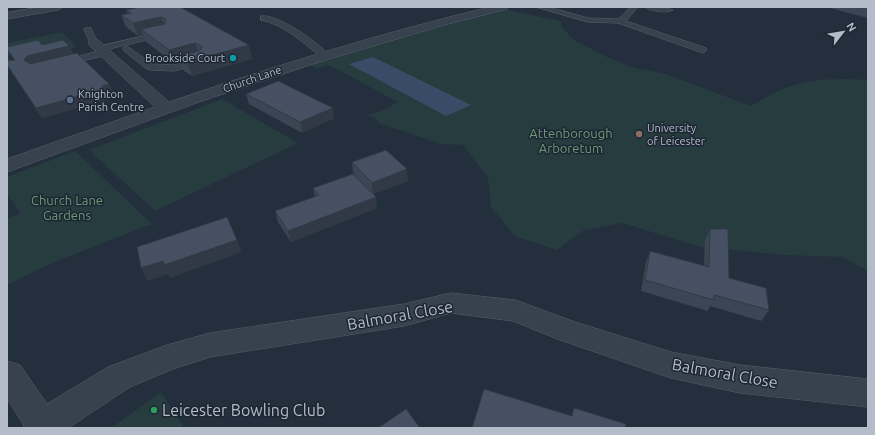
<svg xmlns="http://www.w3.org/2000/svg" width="875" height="435" viewBox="0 0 875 435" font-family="Ubuntu,sans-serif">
<rect width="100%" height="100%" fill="#242f3e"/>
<path fill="#263c3f" d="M503 9 561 21V26L574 40 607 57 634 68 663 73 751 106C760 101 769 95 778 91 806 78 839 78 868 80V271L843 257 785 255 700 247 623 223 584 230 557 250 515 236 491 207 488 178 463 145 441 144 379 123 374 117 366 115 381 111 398 102 329 65 317 68 307 65 446 23Z
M62 32 77 47 49 53 44 48 8 56 17 68 7 70V43Z
M222 99 298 143 155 211 89 150Z
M75 151 152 224 54 262 7 285V219L21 213 7 194V177Z
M161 392 184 428H111Z"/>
<path fill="#394c67" d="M373 57 471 105 446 116 349 64Z"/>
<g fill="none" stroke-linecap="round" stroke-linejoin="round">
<defs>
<path id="service" d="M536 7H548L588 18 618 19 622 16 630 7H638L626 21 706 48 707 50 703 53 700 52 618 23 588 22Z
M644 7H663L673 10C667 14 650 11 644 7Z
M261 16C277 13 319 43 329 55L324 58 321 57C302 42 285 25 261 20Z
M85 28H91L98 43 97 45H91L84 30Z
M165 31 169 33 168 35 105 50 108 53 107 55 62 66 57 63 59 61 99 51 96 49 97 47Z
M127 46 152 64 174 65 200 58 205 61 203 63 174 71 150 70 147 69 124 51 123 49Z"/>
<path id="minor" d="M40 7H63L58 10 7 19V13Z
M490 7H508L507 9 444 25 319 62 196 103 7 172V159L155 107 90 46 88 43 90 40H98L169 102C275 66 381 33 490 7Z
M451 293 515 300 575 322 671 352 740 365 868 379V407L740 393 671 378 560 340 513 321 451 313 404 326 210 357 173 369 130 387 68 428H22L24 425 7 399V361L20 365 47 404 108 367 167 345 210 333 404 304Z"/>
</defs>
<use href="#service" stroke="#565f6c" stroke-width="1"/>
<use href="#minor" stroke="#565f6c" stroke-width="1"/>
<use href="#service" fill="#38414e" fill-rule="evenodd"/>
<use href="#minor" fill="#38414e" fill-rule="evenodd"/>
</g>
<path fill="#3b4654" d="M140 7 249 45 252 59 192 76 183 70 180 62 174 63 146 42 143 35 138 36 126 27 121 15 128 14 126 10Z
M826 7H868V18Z
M42 45 69 46 73 54 109 84 114 94 108 96 109 99 42 118 7 65V61L14 60 7 50V47Z
M246 94 334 118 302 133 249 104Z
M352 162 408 181 373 194 377 208 291 242 278 222 275 211 315 197 313 188 368 190 353 173Z
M710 229 729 278 769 310 761 321 710 306 708 311 641 291 646 262 650 251 704 266 705 240Z"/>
<path fill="#303945" d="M161 17 166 30 141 29 143 35 138 36 133 23Z
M195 43 200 57 178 56 180 62 174 63 169 50Z
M249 45 252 59 192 76 187 62Z
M69 46 74 56 33 66 24 60 27 56Z
M109 84 114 94 108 96 109 99 42 118 36 108Z
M333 108 334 118 302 133 300 122Z
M407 169 408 181 373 194 372 183Z
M376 197 377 208 291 242 288 231Z
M237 240 242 252 170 278 168 274 148 281 141 268 163 261Z"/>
<path fill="#455162" stroke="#303945" d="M140 7H180L249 45 187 62 178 56 199 51 202 48V46L195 43 169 50 141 29 165 24 166 19 161 17 133 23 121 15 131 13 126 10Z
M38 40 42 45 63 40 69 46 27 56 24 60 30 64 77 53 109 84 102 86 104 89 36 108 7 65V61L15 60 7 49V47Z
M278 81 333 108 300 122 246 94Z
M386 150 407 169 372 183 352 162Z
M353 174 376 197 288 231 275 211 319 195 313 188Z
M227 217 237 240 164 265 163 261 141 268 137 247Z
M710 229H728L729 278 766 288 769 310 714 295V300L645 280 650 251 709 267Z
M484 389 572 416 574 408 626 424 625 428H472Z
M406 409 420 428H378Z"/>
<circle fill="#0f9aa8" stroke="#1d2633" stroke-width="1.5" cx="233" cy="58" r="4"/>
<circle fill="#5c6f8a" stroke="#1d2633" stroke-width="1.5" cx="70" cy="100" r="4"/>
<circle fill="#8d6e63" stroke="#1d2633" stroke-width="1.5" cx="639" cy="134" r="4"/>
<circle fill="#2e9e5b" stroke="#1d2633" stroke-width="1.5" cx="154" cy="410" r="4"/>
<g text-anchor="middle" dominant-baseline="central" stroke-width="3" stroke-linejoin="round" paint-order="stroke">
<g font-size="11" fill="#b4bcc9" stroke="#1d2633" text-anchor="start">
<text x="225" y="58" text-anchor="end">Brookside Court</text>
<text x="78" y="94">Knighton<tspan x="78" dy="13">Parish Centre</tspan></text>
<text x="647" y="128">University<tspan x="647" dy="13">of Leicester</tspan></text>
</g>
<g font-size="11" fill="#b4bcc9" stroke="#1d2633">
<text transform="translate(252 79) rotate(-19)">Church Lane</text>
</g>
<g font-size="13" fill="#6b9a76" stroke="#1d2633">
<text x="571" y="133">Attenborough<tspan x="571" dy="15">Arboretum</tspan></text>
<text x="67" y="200">Church Lane<tspan x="67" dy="15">Gardens</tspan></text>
</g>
<g font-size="16" fill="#b4bcc9" stroke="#1d2633">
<text transform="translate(400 315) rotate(-10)">Balmoral Close</text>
<text transform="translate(725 373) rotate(10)">Balmoral Close</text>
</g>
<g font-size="16" fill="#b4bcc9" stroke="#1d2633" text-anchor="start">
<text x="162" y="410">Leicester Bowling Club</text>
</g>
</g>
<rect width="875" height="435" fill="none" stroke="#b4bcc9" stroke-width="16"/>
<g transform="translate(843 32) rotate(59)" stroke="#1d2633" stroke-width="3" paint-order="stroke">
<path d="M0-3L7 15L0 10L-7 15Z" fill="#b4bcc9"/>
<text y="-6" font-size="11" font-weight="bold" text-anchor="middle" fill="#b4bcc9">N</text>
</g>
</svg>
